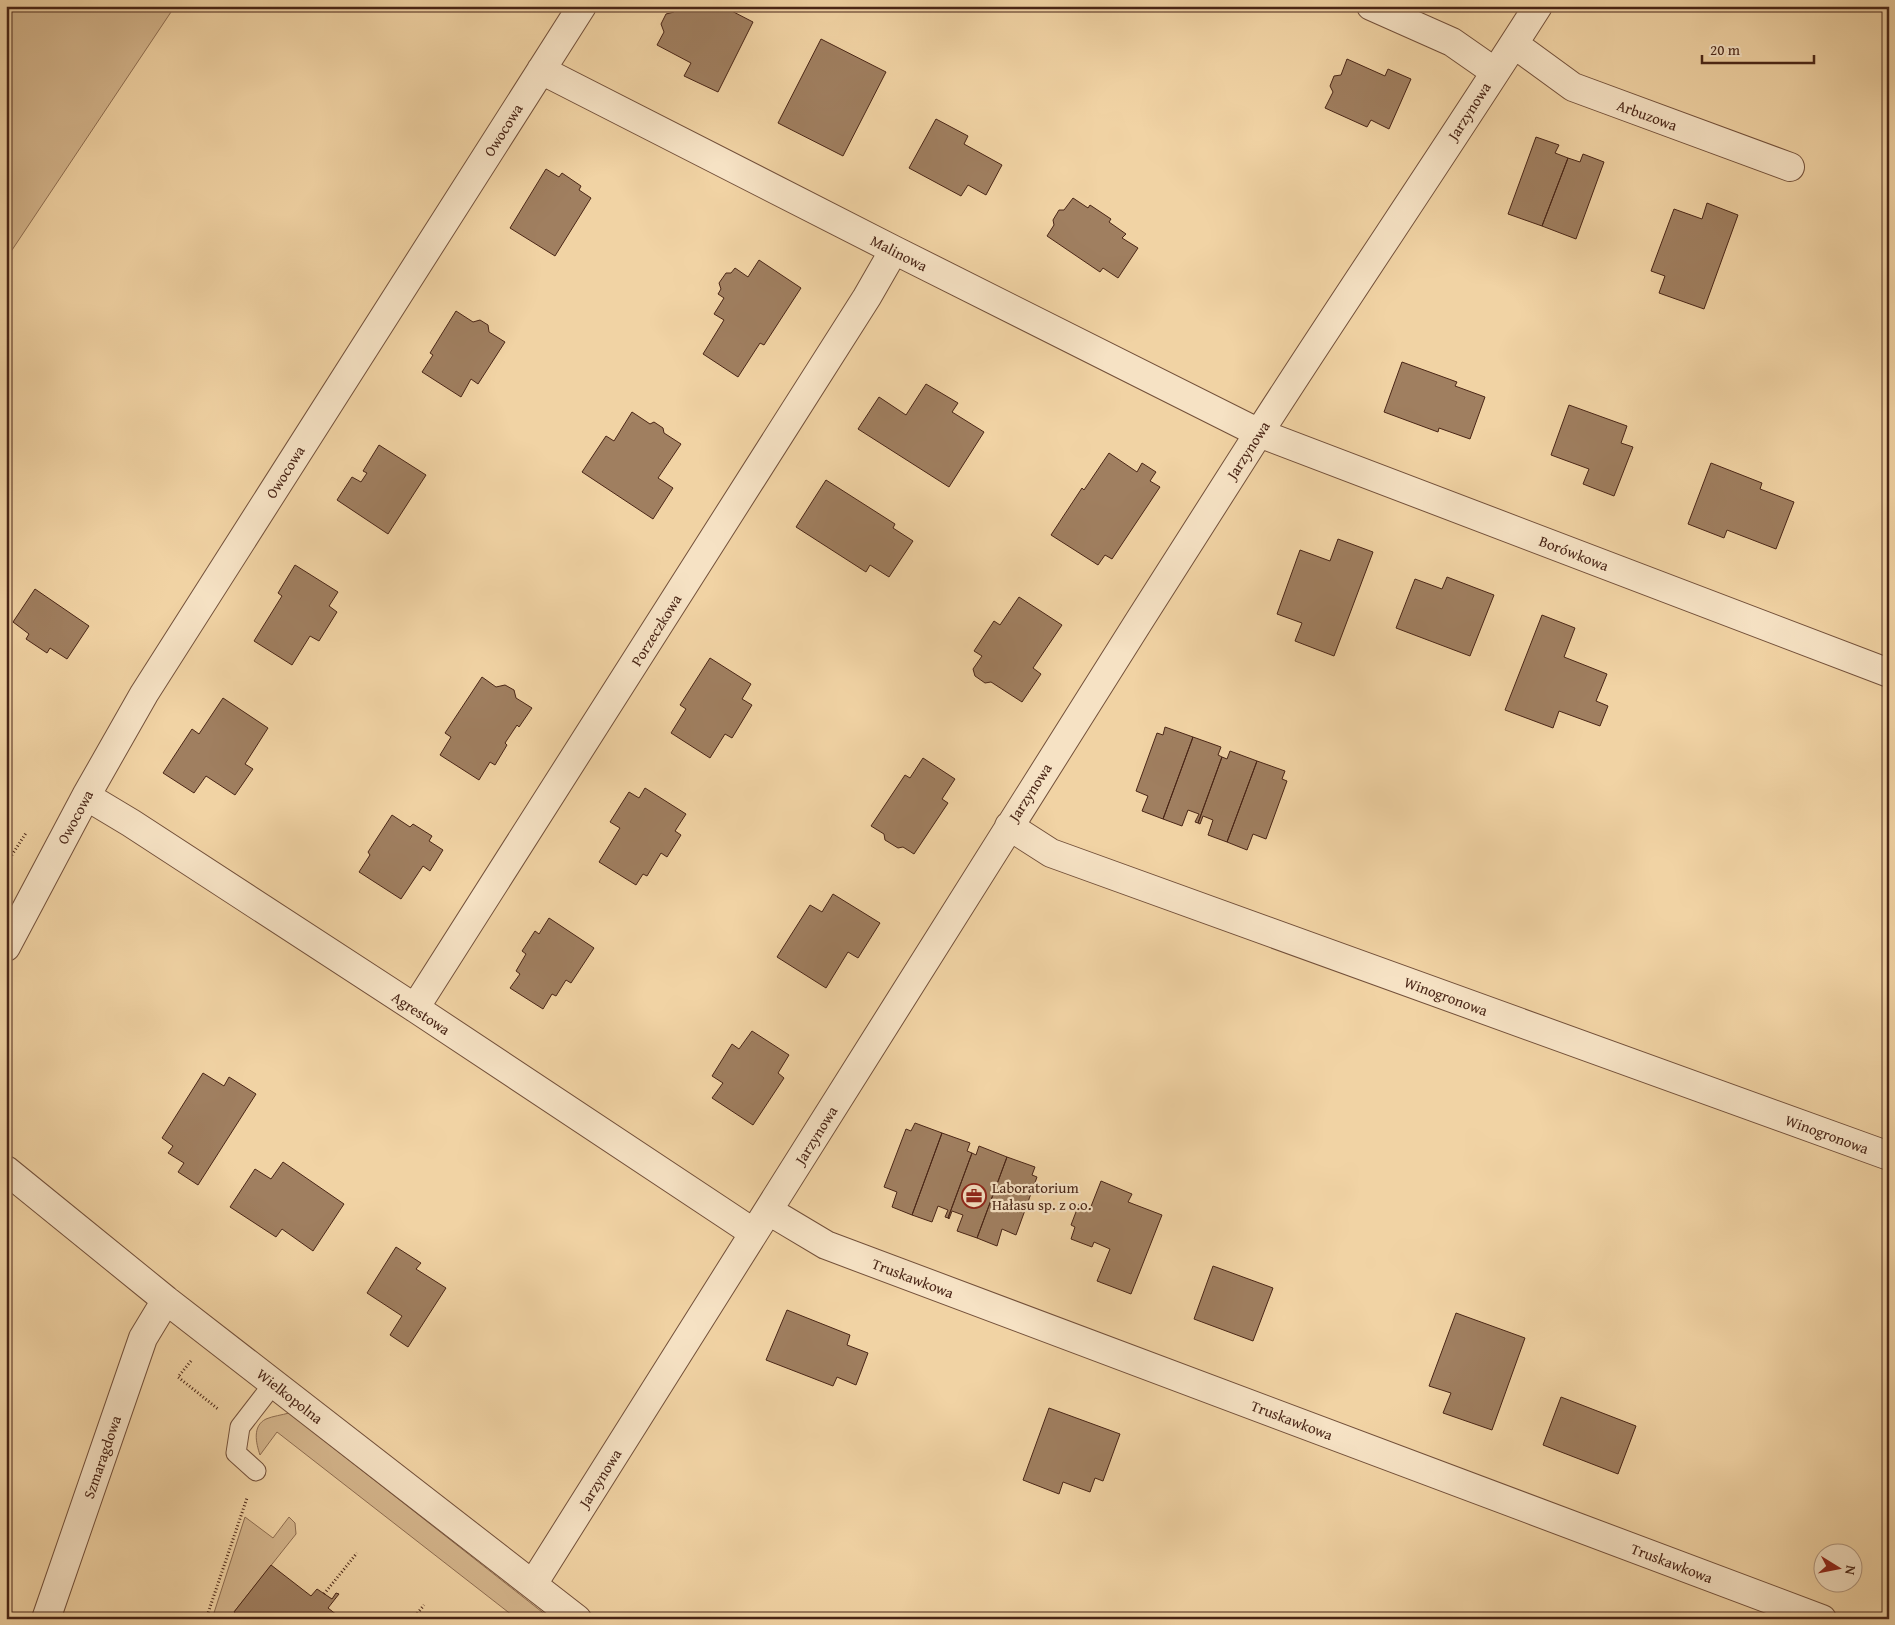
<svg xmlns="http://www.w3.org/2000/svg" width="1895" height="1625" viewBox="0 0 1895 1625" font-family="'Gentium Book Plus',serif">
<rect width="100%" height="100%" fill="#f1d3a4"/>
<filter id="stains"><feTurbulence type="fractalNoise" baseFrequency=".004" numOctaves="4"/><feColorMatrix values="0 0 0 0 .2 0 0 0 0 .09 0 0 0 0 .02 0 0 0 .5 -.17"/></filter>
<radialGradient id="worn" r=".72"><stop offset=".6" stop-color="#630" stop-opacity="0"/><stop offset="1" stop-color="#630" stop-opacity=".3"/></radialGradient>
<path fill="#d4b58c" stroke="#8e6d51" d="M6 6H175L6 259Z
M289 1413 551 1619H517L277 1432 260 1455C256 1443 252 1426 266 1419 273 1416 282 1415 289 1413Z
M245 1517 273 1538 289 1517 295 1523 296 1534 234 1612 242 1619H212Z"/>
<path fill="#a07f60" stroke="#492516" d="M676 6H722L753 22 718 92 684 76 691 63 657 45 664 32 661 24 666 14 674 12Z
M821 39 886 72 843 156 778 123Z
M1347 59 1385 76 1388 69 1411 79 1389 129 1371 120 1367 127 1325 108 1333 92 1330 86 1334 76 1341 75Z
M936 119 968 136 964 144 1002 165 986 195 968 185 961 196 909 168Z
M1536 137 1559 145 1555 153 1568 158 1542 226 1508 214Z
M1583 154 1604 162 1576 239 1542 226 1568 158 1580 162Z
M546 169 559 177 562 173 581 186 579 190 591 198 555 256 510 228Z
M1073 198 1088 208 1090 205 1111 219 1109 222 1126 234 1122 238 1138 248 1118 278 1103 268 1100 272 1047 236 1054 225 1053 220 1059 210H1064Z
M1707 203 1738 215 1704 309 1659 293 1665 276 1651 271 1674 209 1702 219Z
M759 260 801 288 764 345 760 343 738 377 703 354 724 320 714 314 724 298 718 294 721 289 719 283 726 273H731L735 268 748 277Z
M456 311 473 322 480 320 488 325 489 332 505 342 478 384 471 379 461 397 422 372 433 355 430 353Z
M1402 362 1457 382 1455 386 1485 397 1470 439 1439 428 1438 432 1384 412Z
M926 384 958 403 952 412 984 432 949 487 858 429 879 397 906 415Z
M1569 405 1627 426 1621 443 1633 447 1614 496 1583 484 1589 469 1551 455Z
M632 412 650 424 654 422 663 428 664 433 681 444 658 478 673 488 653 519 582 472 606 436 614 441Z
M379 445 426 475 388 534 337 500 352 477 361 482 367 473 363 471Z
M1109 453 1137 472 1142 463 1156 472 1150 481 1160 487 1112 559 1105 555 1098 565 1051 535 1082 488 1084 490Z
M1711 463 1762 483 1760 489 1794 502 1776 549 1727 530 1724 538 1688 524Z
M826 480 895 524 893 528 913 541 889 577 870 565 866 572 796 527Z
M1338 539 1373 552 1334 656 1295 641 1302 623 1277 614 1300 550 1330 561Z
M295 565 338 592 329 606 337 612 319 641 310 636 292 665 254 641 282 596 278 593Z
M1447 577 1494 595 1470 656 1396 628 1415 579 1442 589Z
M35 589 89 626 67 659 50 648 47 653 26 639 29 634 13 622Z
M1019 597 1062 625 1033 668 1041 674 1022 702 991 682 985 683 975 676 973 669 982 656 974 651 994 621 1000 625Z
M1542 615 1575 628 1564 657 1607 674 1596 701 1608 706 1600 726 1559 711 1553 728 1505 710Z
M710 658 751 684 742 699 752 705 732 738 725 734 710 758 671 733 686 709 680 705Z
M482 677 496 687 505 685 514 690 516 698 532 708 519 727 517 725 505 743 507 745 495 765 490 762 479 780 440 755 451 737 445 733Z
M223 698 268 728 245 764 253 769 235 795 206 776 194 793 163 773 192 729 199 734Z
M1165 727 1193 737 1163 819 1142 811 1148 796 1136 791 1157 733 1163 735Z
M1193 737 1221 747 1218 755 1222 757 1198 823 1195 822 1199 814 1188 810 1182 826 1163 819Z
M1230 751 1257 761 1227 842 1208 835 1213 820 1203 816 1200 824 1198 823 1222 757 1227 759Z
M923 758 955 779 942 799 948 803 914 854 903 847 898 848 885 840 884 834 871 826 905 775 910 778Z
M1257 761 1285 771 1282 779 1287 781 1266 839 1253 834 1247 850 1227 842Z
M645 788 686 814 675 831 681 835 667 857 661 853 647 876 643 874 636 885 599 862 620 828 610 822 629 792 639 798Z
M392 815 410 827 413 824 432 836 429 841 443 850 430 871 423 866 401 899 359 872 370 855 368 852Z
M833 894 880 923 858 958 848 952 826 988 777 957 810 905 822 912Z
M549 918 594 948 571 983 566 980 556 996 552 994 543 1009 510 988 520 974 516 971 526 954 522 951 535 931 539 934Z
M752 1031 789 1055 778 1073 784 1078 753 1125 712 1098 723 1083 712 1076 732 1044 739 1049Z
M203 1073 224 1086 229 1077 256 1094 198 1185 178 1172 184 1163 168 1153 173 1146 162 1138Z
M915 1123 942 1133 912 1215 892 1207 897 1192 884 1187 906 1129 911 1131Z
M942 1133 970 1143 967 1151 972 1153 948 1218 945 1217 948 1210 938 1206 932 1222 912 1215Z
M979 1146 1007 1157 977 1238 957 1231 963 1215 952 1211 949 1219 948 1218 972 1153 976 1155Z
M1007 1157 1035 1167 1032 1175 1037 1177 1016 1235 1002 1229 997 1246 977 1238Z
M283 1162 344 1204 313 1251 282 1229 276 1237 230 1207 255 1169 271 1179Z
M1101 1181 1132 1194 1128 1202 1162 1215 1131 1294 1097 1281 1110 1249 1094 1242 1092 1247 1071 1239 1075 1227 1071 1225 1079 1204 1090 1209Z
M396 1247 421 1263 416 1269 446 1288 408 1347 390 1335 402 1316 367 1293Z
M1213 1266 1273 1288 1253 1341 1194 1319Z
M787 1310 850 1335 847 1345 868 1353 856 1385 837 1377 833 1386 766 1360Z
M1456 1313 1525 1338 1492 1430 1443 1413 1451 1393 1429 1386Z
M1561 1397 1636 1426 1618 1474 1543 1445Z
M1049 1408 1120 1434 1103 1481 1095 1478 1090 1492 1063 1482 1059 1494 1023 1480Z
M271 1565 311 1596 317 1589 332 1599 336 1593 339 1594 328 1608 342 1619H242L234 1612Z"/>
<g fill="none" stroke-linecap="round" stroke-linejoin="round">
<defs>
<path id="service" d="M256 1471 236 1453 240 1427 274 1383"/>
<path id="minor" d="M1371 6 1452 42 1495 72
M1514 44 1573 87 1790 167
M541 70 894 250 1259 433 1889 673
M86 796 131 823 415 1008 754 1233
M1009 826 1051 853 1889 1156
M6 947 86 796 144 694 582 6
M415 1008 867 297 894 250
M6 1170 166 1300 577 1619
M769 1211 826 1245 1822 1619
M533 1584C774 1202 1012 819 1255 439 1348 294 1445 152 1538 6
M46 1619 143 1338 166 1300"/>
</defs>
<use href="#service" stroke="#73503a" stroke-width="21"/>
<use href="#minor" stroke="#73503a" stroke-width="30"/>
<path stroke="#492516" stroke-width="3" stroke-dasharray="1 2.5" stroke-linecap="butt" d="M6 864 26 833
M191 1361 178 1377 218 1409
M324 1594 357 1553
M206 1619 247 1498
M413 1619 424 1605"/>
<use href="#service" stroke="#f6e2c4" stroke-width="19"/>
<use href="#minor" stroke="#f6e2c4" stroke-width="28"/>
</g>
<defs>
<symbol id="office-ring" viewBox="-11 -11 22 22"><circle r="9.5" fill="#f6e2c4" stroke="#8f2418" stroke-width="1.5"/><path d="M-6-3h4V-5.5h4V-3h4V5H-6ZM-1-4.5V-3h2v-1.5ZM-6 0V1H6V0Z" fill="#8f2418"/></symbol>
</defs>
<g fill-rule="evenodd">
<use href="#office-ring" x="960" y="1182" width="28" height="28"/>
</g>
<g text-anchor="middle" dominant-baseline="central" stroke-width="4.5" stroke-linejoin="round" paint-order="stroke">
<g font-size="15" fill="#492516" stroke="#f6e2c4">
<text transform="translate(1469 111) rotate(-57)">Jarzynowa</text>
<text transform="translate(1647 115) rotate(20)">Arbuzowa</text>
<text transform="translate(503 130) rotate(-58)">Owocowa</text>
<text transform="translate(899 253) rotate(27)">Malinowa</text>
<text transform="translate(1248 450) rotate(-57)">Jarzynowa</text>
<text transform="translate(285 472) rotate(-58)">Owocowa</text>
<text transform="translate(1574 553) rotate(21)">Borówkowa</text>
<text transform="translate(656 630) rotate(-58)">Porzeczkowa</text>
<text transform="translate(1030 792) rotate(-57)">Jarzynowa</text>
<text transform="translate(75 817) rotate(-62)">Owocowa</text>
<text transform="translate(1446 996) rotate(20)">Winogronowa</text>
<text transform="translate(421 1013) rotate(33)">Agrestowa</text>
<text transform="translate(1827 1134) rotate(20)">Winogronowa</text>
<text transform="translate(816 1135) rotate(-58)">Jarzynowa</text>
<text transform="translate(913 1278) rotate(21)">Truskawkowa</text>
<text transform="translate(290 1396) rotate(38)">Wielkopolna</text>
<text transform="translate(1292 1420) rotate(21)">Truskawkowa</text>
<text transform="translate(102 1457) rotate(-71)">Szmaragdowa</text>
<text transform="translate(600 1478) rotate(-58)">Jarzynowa</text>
<text transform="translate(1672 1563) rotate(21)">Truskawkowa</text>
</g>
<g font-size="15" fill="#492516" stroke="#f6e2c4" text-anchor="start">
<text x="992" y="1187">Laboratorium<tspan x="992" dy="17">Hałasu sp. z o.o.</tspan></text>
</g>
</g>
<rect width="1895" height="1625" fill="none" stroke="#f1d3a4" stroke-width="25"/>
<rect x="8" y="8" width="1880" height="1610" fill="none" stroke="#492516" stroke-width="2.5"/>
<rect x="12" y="12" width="1870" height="1600" fill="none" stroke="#492516"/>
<g transform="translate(1838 1568) rotate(100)"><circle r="24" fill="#f6e2c4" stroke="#b1967e"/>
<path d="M0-4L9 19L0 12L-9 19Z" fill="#8f2418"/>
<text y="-8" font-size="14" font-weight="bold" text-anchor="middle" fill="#492516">N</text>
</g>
<path d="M1702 55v8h112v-8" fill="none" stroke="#492516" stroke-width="2.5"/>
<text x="1710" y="55" font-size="15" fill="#492516" stroke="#f6e2c4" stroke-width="4" paint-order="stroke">20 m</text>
<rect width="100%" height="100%" filter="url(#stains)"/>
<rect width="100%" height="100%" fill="url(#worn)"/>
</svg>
